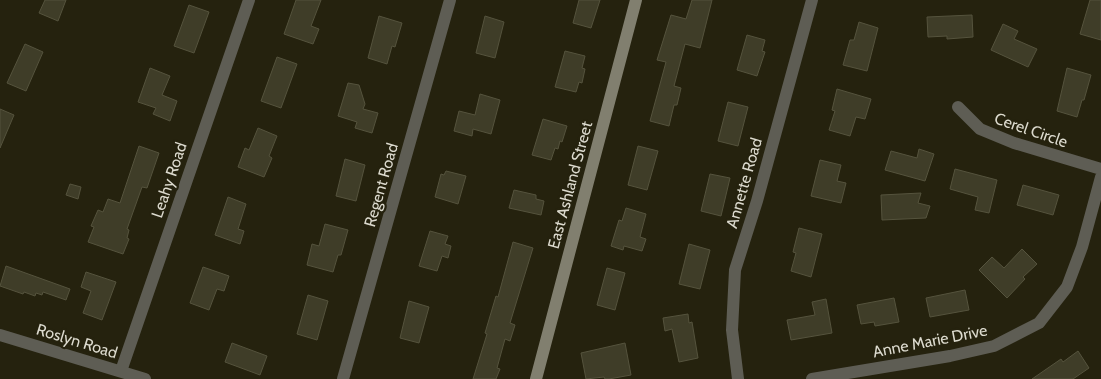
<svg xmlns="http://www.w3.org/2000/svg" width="1101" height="379" viewBox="0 0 1101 379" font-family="Cabin,sans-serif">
<rect width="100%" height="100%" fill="#25220e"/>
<path fill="#3f3d28" stroke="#55533d" d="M45 0H66L58 21 39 13Z
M296 0H321L311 26 319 29 313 44 284 34Z
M579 0H600L591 28 573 23Z
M692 0H712L700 48 685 44 674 86 681 88 677 105H674L669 126 650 121 666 62 657 60 671 15 686 19Z
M1090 0H1101V40L1080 34Z
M189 5 209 12 194 53 174 46Z
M972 15 973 37 947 39V36L928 37 927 17Z
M379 16 402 23 395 47 392 46 387 64 368 58Z
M485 16 504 22 495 58 476 53Z
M859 22 878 28 867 71 843 65 850 40H854Z
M1003 24 1018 31 1014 39 1037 49 1028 67 991 50Z
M747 35 765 40 762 51 765 52 757 76 737 70Z
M25 44 43 52 26 91 7 83Z
M565 51 585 56 582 68 585 69 582 83 579 82 576 92 555 87Z
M277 57 297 64 281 108 261 101Z
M150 68 170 76 162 95 177 101 170 121 153 114 156 108 138 102Z
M1067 68 1091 75 1084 100H1082L1077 117 1057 111Z
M348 83 359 85 365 104 363 109 378 113 372 133 355 128 357 122 338 116Z
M837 89 871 99 865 119 856 117 850 136 829 130 835 111 832 110Z
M480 94 500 100 491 134 473 129 472 136 454 131 459 111 475 115Z
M728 102 748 107 738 146 718 141Z
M0 109 14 115 0 148Z
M543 119 567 126 562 142 560 141 558 149 555 148 551 160 532 155Z
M258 128 277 136 269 156 272 158 264 177 238 167 245 148 249 150Z
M139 146 159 153 147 188 142 187 127 229 129 230 127 238 129 239 123 254 88 242 94 227 91 226 98 210 103 212 108 199 120 203Z
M638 146 658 151 647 190 628 185Z
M919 149 934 154 925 181 885 170 891 151 917 158Z
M345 159 365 165 356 201 336 196Z
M820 160 841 165 837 181 846 183 841 203 811 196Z
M955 169 997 180 989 213 975 210 978 197 950 189Z
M446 171 466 176 458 204 435 197 441 174 444 175Z
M710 174 730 178 721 216 701 211Z
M70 184 81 187 78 199 66 195Z
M1023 185 1059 195 1053 215 1017 205Z
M514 190 536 195V199L544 201 541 215 509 208Z
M921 193 918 203 930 206 926 218 882 220 881 195Z
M228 197 246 204 238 229 244 231 240 244 215 235Z
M626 208 646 214 640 237 646 239 642 251 624 246 623 250 611 246 619 220 622 221Z
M325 224 348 230 341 255H338L333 272 307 265 312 244 319 246Z
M799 228 822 234 811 277 791 271 796 253 793 252Z
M430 231 448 236 445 244 451 246 448 258 442 256 437 271 419 266Z
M513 242 533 248 510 323 515 325 510 341 505 339 497 368 500 369 496 379H473L487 334 485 333 496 296 498 297Z
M689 244 710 250 700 289 679 284Z
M1022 249 1037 264 1023 277 1025 279 1007 298 979 270 992 257 1004 268Z
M6 266 70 289 66 300 43 292 42 295 36 293 35 296 24 292 23 294 0 286Z
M203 267 229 276 224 291 217 289 209 310 190 303Z
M607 268 625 273 615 310 597 305Z
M86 272 116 282 102 320 83 313 91 291 81 287Z
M965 290 969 310 930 317 926 298Z
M308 295 328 301 317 340 297 334Z
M894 298 899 322 875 326 874 322 861 324 857 305Z
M826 299 832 333 791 340 787 320 815 315 812 302Z
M409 301 429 307 419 343 400 338Z
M688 314 689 323 692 322 698 358 679 362 672 329 665 331 663 318Z
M232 343 267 356 260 375 225 362Z
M625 343 631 375 609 379H605L604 377 586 379 581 353Z
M1078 351 1089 368 1073 379H1032L1061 359 1063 362Z"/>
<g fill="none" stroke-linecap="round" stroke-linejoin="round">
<path stroke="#5e5d54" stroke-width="12" d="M958 107 980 129 1014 143 1101 169
M0 335 145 379
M121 371 249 0
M343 379 450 0
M738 379 732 330 735 270 757 201 812 0
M812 379 950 356 994 346 1039 323 1067 287 1082 247 1101 177"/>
<path stroke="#817f6f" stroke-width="12" d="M536 379 636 0"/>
</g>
<g text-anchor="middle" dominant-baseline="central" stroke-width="4.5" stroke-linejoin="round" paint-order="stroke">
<g font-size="16" fill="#dcdace" stroke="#25220e">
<text transform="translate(1031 130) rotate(19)">Cerel Circle</text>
<text transform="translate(169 180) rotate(-71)">Leahy Road</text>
<text transform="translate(744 183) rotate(-74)">Annette Road</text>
<text transform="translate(381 185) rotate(-74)">Regent Road</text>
<text transform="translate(570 185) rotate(-75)">East Ashland Street</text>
<text transform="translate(77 341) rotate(17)">Roslyn Road</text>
<text transform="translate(930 341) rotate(-11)">Anne Marie Drive</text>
</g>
</g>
</svg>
